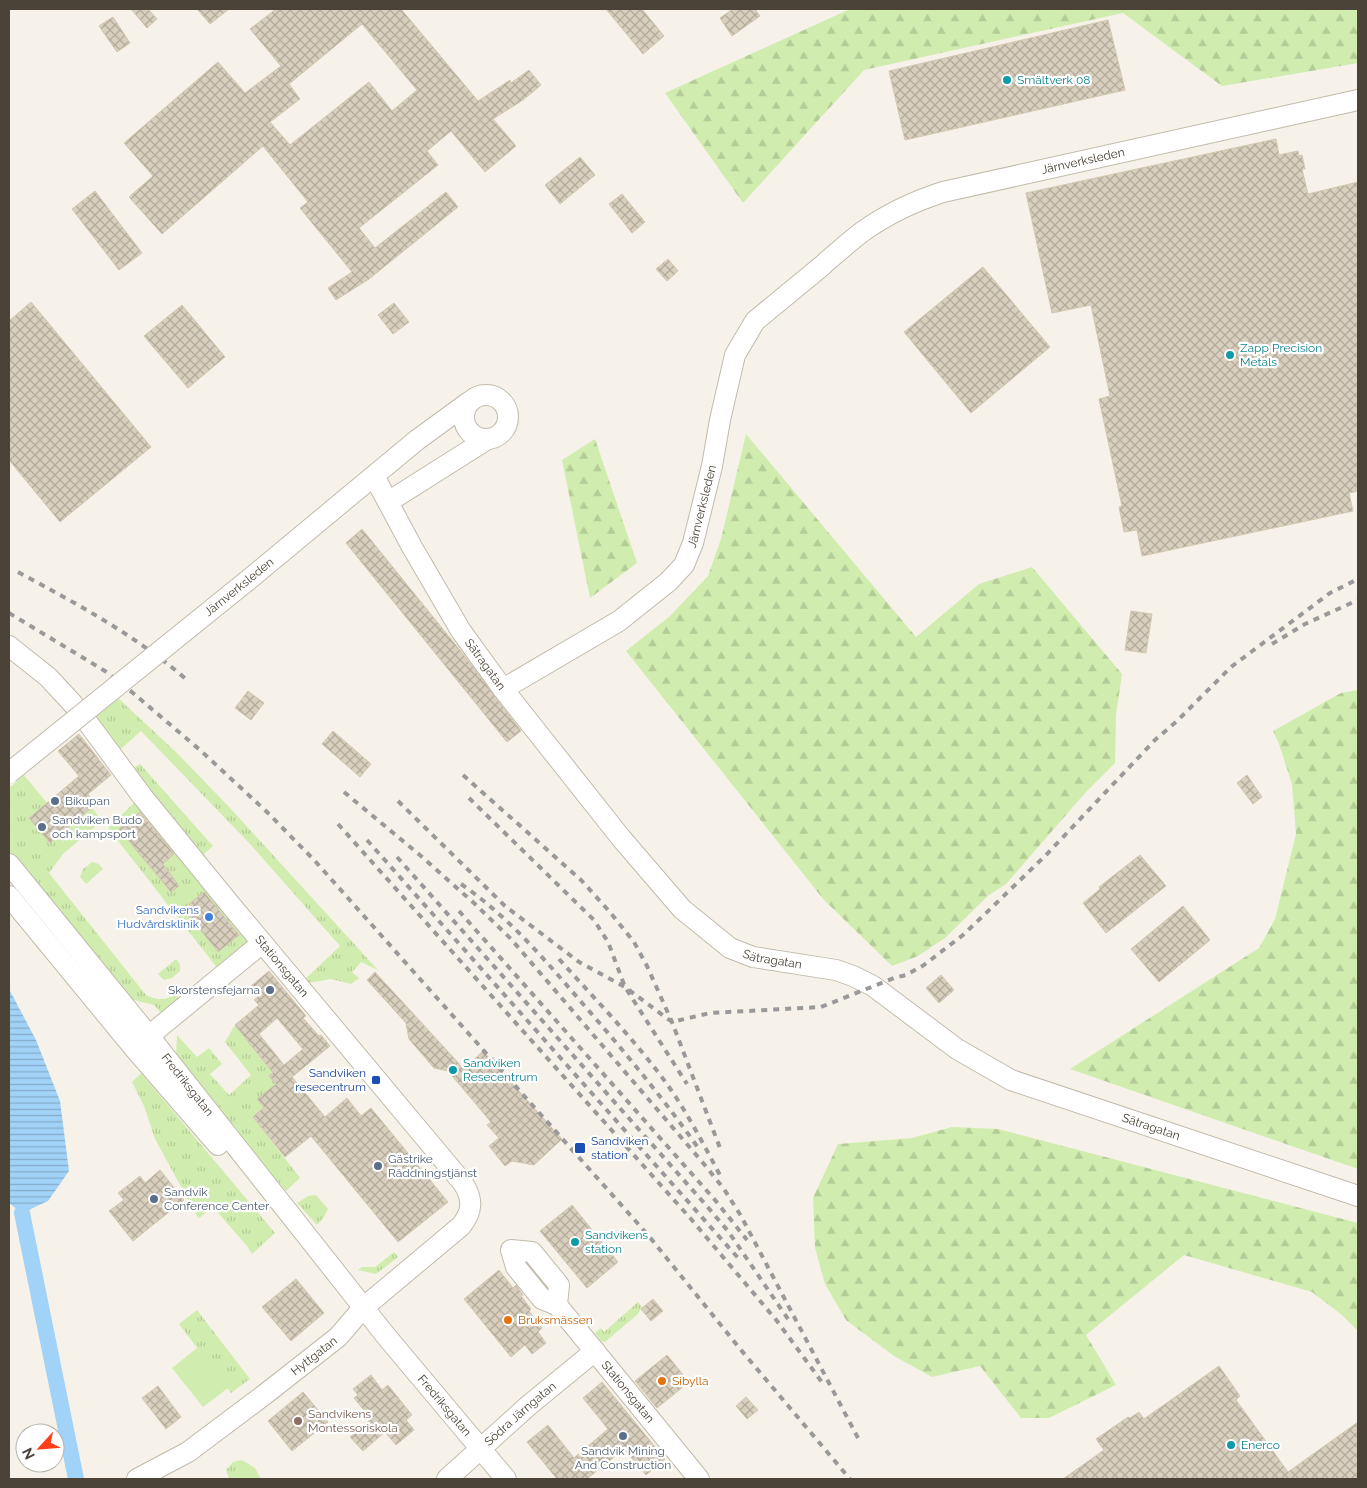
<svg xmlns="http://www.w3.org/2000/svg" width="1367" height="1488" viewBox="0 0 1367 1488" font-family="Raleway,sans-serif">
<defs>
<pattern id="grass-tufts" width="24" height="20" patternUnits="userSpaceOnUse" patternTransform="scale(1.25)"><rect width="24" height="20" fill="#d0edaf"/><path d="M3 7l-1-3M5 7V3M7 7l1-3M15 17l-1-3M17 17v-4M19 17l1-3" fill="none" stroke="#b4cc97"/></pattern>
<pattern id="forest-firs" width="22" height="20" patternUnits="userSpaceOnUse" patternTransform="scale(1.25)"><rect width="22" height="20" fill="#d0edaf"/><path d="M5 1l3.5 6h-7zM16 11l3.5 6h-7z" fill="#b4cc97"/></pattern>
<pattern id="water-rules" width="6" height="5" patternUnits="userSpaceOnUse" patternTransform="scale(1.25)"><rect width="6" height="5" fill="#a1d2f7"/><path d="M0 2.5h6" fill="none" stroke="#85acc9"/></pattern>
<pattern id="building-cross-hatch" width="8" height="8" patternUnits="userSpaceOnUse" patternTransform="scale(1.25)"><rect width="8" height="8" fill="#d9cfbe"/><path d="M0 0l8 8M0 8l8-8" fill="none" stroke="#b2aa9b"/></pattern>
</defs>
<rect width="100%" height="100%" fill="#f6f2e9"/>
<path fill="url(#grass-tufts)" d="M118 698 178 754 231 809 378 970 361 962 352 972 359 978 351 984 331 979 315 982H302L340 946 251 845 141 731 113 756 88 723Z
M140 764 213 846 195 862 126 773Z
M24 775 47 803 29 818 50 843 92 807 100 819 96 826 63 854 49 873 146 995C156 1000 166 1001 176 994L185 1007 168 1021 154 1005 130 999 9 852V788Z
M136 801 250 943 218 969 108 828Z
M92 862 99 864 103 869 86 884 80 877 83 869Z
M176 959 180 964V971L172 978 164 980 158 974Z
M235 1025 273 1073 269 1076 276 1084 258 1099 264 1107 253 1117 300 1178 286 1191 260 1161 176 1058 177 1035 197 1057 209 1048 222 1064 210 1074 229 1095 251 1075 225 1042Z
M141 1073 275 1233 252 1254 247 1246 213 1207 199 1218 197 1216 155 1139 144 1106 132 1082Z
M316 1195 328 1209 324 1217 317 1225 297 1203 308 1196Z
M394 1252 398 1257 376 1274 358 1270 362 1267H375Z
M638 1302 642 1307 638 1314 605 1342 601 1341 595 1333 601 1328 604 1332Z
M197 1310 250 1379 231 1393 179 1324Z
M242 1460 255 1468 261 1479H229L226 1470 233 1462Z"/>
<path fill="url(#forest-firs)" d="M850 9H1358V63L1222 86 1123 13 864 70 743 203 665 93Z
M746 434 916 637 979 584 1032 567 1122 674 1116 715 1115 763 1085 793 1006 884 989 895 945 938 918 956 892 966 824 900 626 651 670 616 708 576 721 539Z
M595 439 637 563 590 598 562 460Z
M1358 690V1169L1070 1069 1259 948 1275 919 1296 834 1292 784 1279 744 1273 731 1341 693Z
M952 1127 998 1129 1358 1223V1331L1342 1315 1312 1292 1184 1255 1086 1335 1116 1385 1049 1418H1021L980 1366 932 1377 894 1356 846 1320 825 1284 815 1248 813 1198 838 1144 912 1138Z"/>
<path fill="#d0edaf" d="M197 1348 228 1388 203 1407 172 1368Z"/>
<path fill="url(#water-rules)" d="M9 989 36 1040 60 1101 69 1171 48 1201 22 1213 9 1203Z"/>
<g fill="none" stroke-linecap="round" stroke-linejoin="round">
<path stroke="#a1d2f7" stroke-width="16" d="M22 1213 76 1479"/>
</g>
<path fill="url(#building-cross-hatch)" stroke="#d4c7b0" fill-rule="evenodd" d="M131 9H148L157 19 147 28Z
M197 9H229L210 24Z
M276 9H401L478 101 510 80 511 83 529 70 541 85 523 100 493 119 516 146 485 172 451 131 427 151 438 165 359 228 375 248 446 192 458 207 369 279 336 300 328 288 352 272 300 208 308 202 263 146 162 234 129 197 153 176 124 143 218 62 245 93 281 66 250 29ZM362 24 417 90 392 111 369 82 290 145 270 122 300 99 289 84Z
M606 9H642L664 36 643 54Z
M733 9H755L760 16 732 36 720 18Z
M113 17 130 43 117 52 99 26Z
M1108 20 1125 90 905 140 889 71Z
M1276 139 1279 155 1298 151 1299 156 1302 155 1305 169H1302L1308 194 1358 182V491L1349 493 1353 511 1142 556 1137 530 1124 532 1119 507 1122 506 1099 399 1110 396 1091 305 1052 313 1026 193Z
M580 157 595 175 560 204 545 185Z
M95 191 142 253 119 270 72 209Z
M622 194 645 222 632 233 609 204Z
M668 259 678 271 667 281 656 269Z
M983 267 1050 347 971 413 904 332Z
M31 302 151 447 60 522 9 460V321Z
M394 303 409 322 393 334 378 315Z
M182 305 225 357 188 388 144 336Z
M362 529 463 654 521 731 507 742 346 543Z
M1131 611 1152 614 1146 653 1125 650Z
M248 691 264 703 251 720 235 708Z
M333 731 371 764 360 777 322 744Z
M79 734 111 775 88 794 96 804 50 843 29 818 79 776 58 751Z
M1247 775 1262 797 1253 804 1237 783Z
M140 812 174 854 163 864 179 886 171 892 119 829Z
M1140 855 1166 886 1106 933 1083 903 1100 889 1099 887Z
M204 892 239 935 218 952 188 914 193 910 189 904Z
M1183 906 1210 940 1159 982 1131 949Z
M269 971 306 1016 303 1018 319 1036 321 1035 330 1046 292 1077 325 1117 347 1098 361 1116 371 1108 448 1202 398 1242 311 1136 285 1157 253 1117 264 1107 257 1099 276 1084 269 1076 273 1073 235 1025 259 1005 254 1000 259 996 251 986ZM277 1018 303 1049 284 1065 259 1034Z
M375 972 464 1069 483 1051 562 1139 534 1165 512 1161 505 1166 489 1146 499 1138 487 1125 491 1122 448 1071 434 1068 409 1039 406 1023 367 980Z
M941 975 954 990 939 1003 926 988Z
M160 1170 184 1200 133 1241 109 1211 124 1200 118 1193 140 1176 145 1183Z
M572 1205 618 1262 587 1288 540 1231Z
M499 1270 513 1288 516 1285 523 1295 521 1296 531 1309 529 1311 542 1328 538 1332 546 1343 532 1354 525 1345 511 1357 464 1299Z
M296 1279 324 1313 291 1341 262 1307Z
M653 1299 663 1311 651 1321 641 1309Z
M667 1355 689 1382 657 1408 635 1381Z
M1219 1366 1240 1396 1236 1400 1288 1472 1358 1422V1479H1063L1104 1450 1096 1439 1128 1417 1130 1418 1139 1412 1144 1419Z
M371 1375 382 1390 388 1385 412 1415 406 1420 414 1430 396 1445 385 1432 363 1451 350 1437 371 1419 354 1398 358 1395 353 1389Z
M602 1382 665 1459 646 1475 624 1449 587 1479H557L527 1442 548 1425 574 1458 608 1429 583 1398Z
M158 1386 181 1417 166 1429 142 1398Z
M303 1392 328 1422 292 1451 268 1421Z
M746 1397 758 1410 747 1419 736 1406Z"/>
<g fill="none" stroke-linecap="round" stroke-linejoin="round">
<defs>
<g id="minor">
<path id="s1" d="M826 262C838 252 850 241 862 232 887 214 915 201 943 192L1358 100"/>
<circle cx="486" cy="417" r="22"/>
<path id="s2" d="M374 476 412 547 461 631 503 689 621 838 682 909 730 948 753 957 836 970 853 976 873 986 957 1049 1011 1080 1358 1196"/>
<path d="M388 502 486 440"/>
<path d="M247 581 417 440 469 402"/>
<path d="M9 646 48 677 73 704"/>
<path id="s3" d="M503 689 619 621 668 582 684 565 693 543 712 466 720 420 735 355 755 321 823 265"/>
<path id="s4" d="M88 723 142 796 229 903 463 1183C473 1199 473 1211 461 1226L363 1308 338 1337 264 1395 188 1452 137 1479"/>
<path id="s5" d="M9 864 149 1036 386 1336 506 1479"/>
<path d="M9 896 134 1048 218 1145"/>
<path d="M139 1044 261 944"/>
<path id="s6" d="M557 1305 559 1285 532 1252 511 1250 516 1267 542 1299 557 1305 699 1479"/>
<path id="s7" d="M447 1479 528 1406 595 1351"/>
</g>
</defs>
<use href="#minor" stroke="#c2bbab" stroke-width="22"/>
<use href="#minor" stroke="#fff" stroke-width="20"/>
<path stroke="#999" stroke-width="4" stroke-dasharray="6 6" stroke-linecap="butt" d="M18 572C79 605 135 635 187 680
M9 613 105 671 133 693 200 750 267 812 315 861 648 1235 741 1350 850 1479
M1272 644 1305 624 1358 600
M463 775 581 880 609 911 634 942 647 966 672 1022 720 1148
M344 792 421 856 475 904 511 939 704 1164 724 1189 741 1216 858 1438
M469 798 594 920 608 942 625 987 687 1084
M398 801 505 906 579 962 625 987 672 1022 710 1013 821 1007 894 978 906 975 924 965 963 935 983 916 1047 854 1155 740 1177 721 1231 667 1330 593 1358 579
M338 824 691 1219 777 1321 824 1385
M367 840 739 1259
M397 857 705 1204 728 1231 788 1319
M461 884C509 917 545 960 583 1004 624 1051 663 1098 699 1149
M459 911 715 1200 747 1240
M559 959C594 998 632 1037 664 1080 686 1110 704 1145 722 1179"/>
<defs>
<path id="minor-bridge" d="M9 773 247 581"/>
</defs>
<use href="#minor-bridge" stroke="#c2bbab" stroke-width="22" stroke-linecap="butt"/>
<use href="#minor-bridge" stroke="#fff" stroke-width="20"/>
</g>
<g fill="#0f9aa8" stroke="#fff" stroke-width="2">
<circle cx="1007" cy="80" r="5"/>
<circle cx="1230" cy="355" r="5"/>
<circle cx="453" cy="1070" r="5"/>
<circle cx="575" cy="1242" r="5"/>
<circle cx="1231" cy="1445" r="5"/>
</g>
<g fill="#5c6f8a" stroke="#fff" stroke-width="2">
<circle cx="55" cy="801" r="5"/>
<circle cx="42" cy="827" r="5"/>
<circle cx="270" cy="990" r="5"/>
<circle cx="378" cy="1166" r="5"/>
<circle cx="154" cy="1199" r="5"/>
<circle cx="623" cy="1436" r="5"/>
</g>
<circle fill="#3f7fe0" stroke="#fff" stroke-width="2" cx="209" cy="917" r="5"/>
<g fill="#1a4fb4" stroke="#fff" stroke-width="2">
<rect x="371" y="1075" width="10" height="10" rx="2.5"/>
<rect x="574" y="1142" width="12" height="12" rx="2.5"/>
</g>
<g fill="#e8710a" stroke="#fff" stroke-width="2">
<circle cx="508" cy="1320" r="5"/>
<circle cx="662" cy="1381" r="5"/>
</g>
<circle fill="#8d6e63" stroke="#fff" stroke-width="2" cx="298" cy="1421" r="5"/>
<g text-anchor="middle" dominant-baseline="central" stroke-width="4.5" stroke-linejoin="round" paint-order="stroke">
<g font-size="12" fill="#0d838f" stroke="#fff" text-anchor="start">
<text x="1017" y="80">Smältverk 08</text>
<text x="1240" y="348">Zapp Precision<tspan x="1240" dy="14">Metals</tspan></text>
<text x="463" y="1063">Sandviken<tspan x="463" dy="14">Resecentrum</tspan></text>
<text x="585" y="1235">Sandvikens<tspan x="585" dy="14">station</tspan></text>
<text x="1241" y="1445">Enerco</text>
</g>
<g font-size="12" fill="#4b4337" stroke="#fff">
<text stroke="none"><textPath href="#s1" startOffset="281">Järnverksleden</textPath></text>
<text stroke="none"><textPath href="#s3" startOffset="282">Järnverksleden</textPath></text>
<text transform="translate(239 587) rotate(-39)">Järnverksleden</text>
<text stroke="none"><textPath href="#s2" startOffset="219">Sätragatan</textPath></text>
<text stroke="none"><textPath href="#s2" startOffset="639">Sätragatan</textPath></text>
<text stroke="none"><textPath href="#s4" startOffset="311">Stationsgatan</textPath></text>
<text stroke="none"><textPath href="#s5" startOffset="284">Fredriksgatan</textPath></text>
<text stroke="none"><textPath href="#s2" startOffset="1059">Sätragatan</textPath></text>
<text transform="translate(314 1356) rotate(-38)">Hyttgatan</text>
<text stroke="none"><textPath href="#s6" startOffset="271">Stationsgatan</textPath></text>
<text stroke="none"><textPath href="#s5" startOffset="695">Fredriksgatan</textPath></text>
<text stroke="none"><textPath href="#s7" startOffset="98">Södra Järngatan</textPath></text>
</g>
<g font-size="12" fill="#4e5e75" stroke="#fff" text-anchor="start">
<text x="65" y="801">Bikupan</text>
<text x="52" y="820">Sandviken Budo<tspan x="52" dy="14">och kampsport</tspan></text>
<text x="260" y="990" text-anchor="end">Skorstensfejarna</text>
<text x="388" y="1159">Gästrike<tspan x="388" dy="14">Räddningstjänst</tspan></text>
<text x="164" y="1192">Sandvik<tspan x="164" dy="14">Conference Center</tspan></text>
<text x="623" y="1451" text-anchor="middle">Sandvik Mining<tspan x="623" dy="14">And Construction</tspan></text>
</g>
<g font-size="12" fill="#366cbe" stroke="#fff" text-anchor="end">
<text x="199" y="910">Sandvikens<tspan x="199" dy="14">Hudvårdsklinik</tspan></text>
</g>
<g font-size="12" fill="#164399" stroke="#fff" text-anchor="end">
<text x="366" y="1073">Sandviken<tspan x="366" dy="14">resecentrum</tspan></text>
<text x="591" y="1141" text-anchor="start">Sandviken<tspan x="591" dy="14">station</tspan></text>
</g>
<g font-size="12" fill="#c56008" stroke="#fff" text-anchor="start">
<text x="518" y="1320">Bruksmässen</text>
<text x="672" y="1381">Sibylla</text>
</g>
<g font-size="12" fill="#785e54" stroke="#fff" text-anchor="start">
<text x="308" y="1414">Sandvikens<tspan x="308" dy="14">Montessoriskola</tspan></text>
</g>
</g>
<rect width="1367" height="1488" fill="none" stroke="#4b4337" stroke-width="20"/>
<g transform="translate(40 1448) rotate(244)"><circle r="24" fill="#ffffff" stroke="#b7b4af"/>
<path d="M0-4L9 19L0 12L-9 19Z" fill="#ff3f17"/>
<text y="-8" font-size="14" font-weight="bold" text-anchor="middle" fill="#4b4337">N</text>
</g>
</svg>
